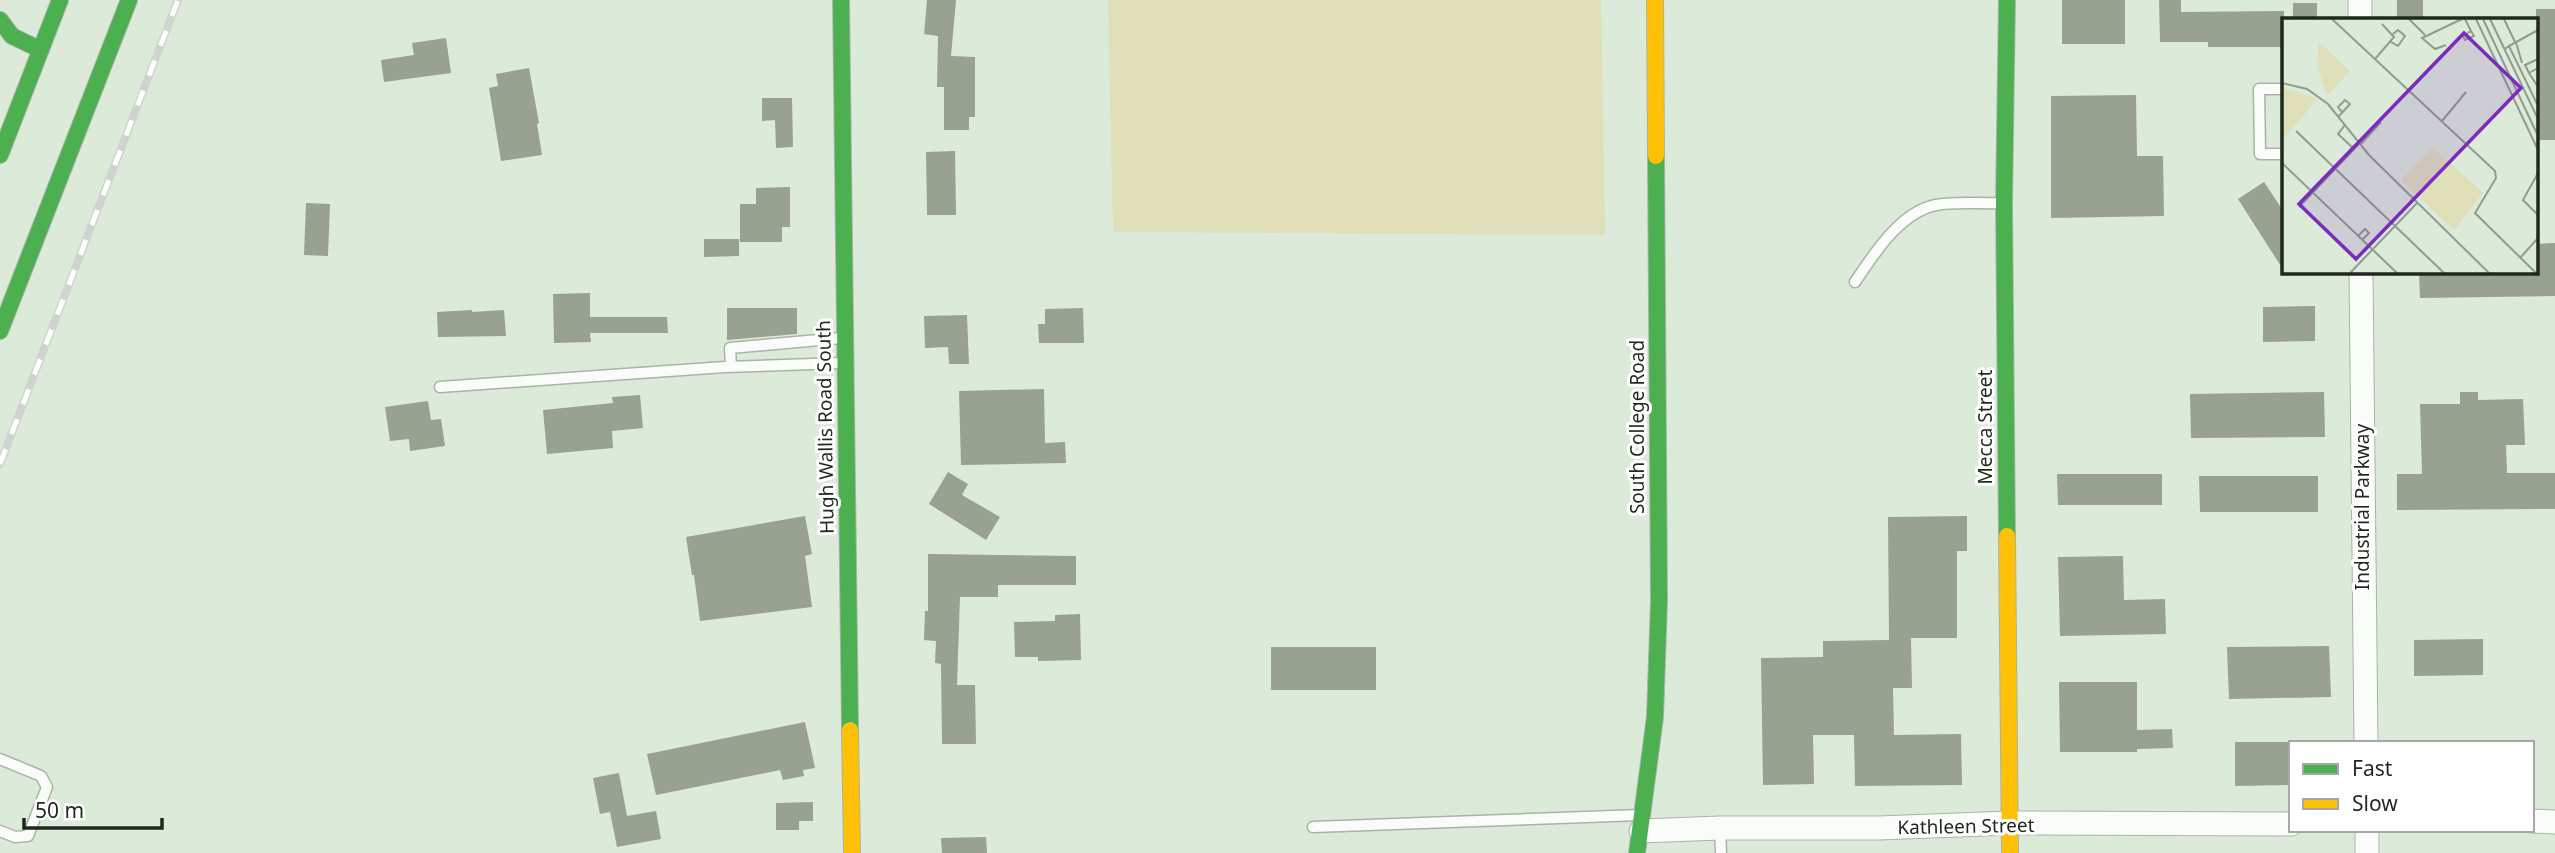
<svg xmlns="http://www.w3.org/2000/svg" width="2555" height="853" viewBox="0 0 2555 853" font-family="'Noto Sans',sans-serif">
<rect width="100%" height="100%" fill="#dcead9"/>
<path fill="#dfe0ba" d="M1108 0H1601L1605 235 1113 232Z"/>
<path fill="#99a190" d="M927 0H956L951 56 975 57V117H969V130H944V87H937L938 36 924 34Z
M2062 0H2125V44H2062Z
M2159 0H2181V12L2284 11V47H2208V42H2160Z
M2397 0H2423V19H2397Z
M2293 3H2317V19H2293Z
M2536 9H2555V140H2536Z
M446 38 451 73 384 82 381 60 414 55 412 43Z
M529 68 539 123 537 124 542 155 501 161 489 88 498 86 496 74Z
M2136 95 2137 156H2163L2164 216 2051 218V96Z
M762 98H792L793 147 776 148 775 120 762 121Z
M955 151 956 215H927L926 152Z
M2264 182 2284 212V271L2238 199Z
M790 187V227H782V242H740V204H756V188Z
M306 203 330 204 328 256 304 255Z
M704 239H739V256L704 257Z
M2555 243V296L2420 298 2419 271H2536V244Z
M590 293V317H667L668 333H590L591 342 554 343 553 294Z
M2315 306V341L2263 342V307Z
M727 308H797V334L727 340Z
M1083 308 1084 343H1039L1038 324H1045V309Z
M472 310V312L504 310 506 336 438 337 437 312Z
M967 315 969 364H949L948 347 925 348 924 316Z
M1044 389 1045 443 1065 442 1066 463 961 465 959 391Z
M2324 392 2325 437 2191 438 2190 394Z
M2460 392H2478V400L2523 399 2525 445H2506L2507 473H2555V509L2397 510V474H2422L2420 404H2460Z
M640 395 643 428 612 431 613 448 547 454 543 410 613 403 612 397Z
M428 401 431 420 441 419 445 446 410 451 409 439 390 441 385 407Z
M948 472 968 484 962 495 1000 517 986 540 929 504Z
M2057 474H2162V505H2058Z
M2199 476H2318V512H2200Z
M805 516 812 554 805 556 812 607 700 621 694 575H692L686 537Z
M1967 516V551H1957V638H1911L1912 688H1893L1894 735 1961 734 1962 785 1855 786 1854 735H1813L1814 784 1763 785 1761 658 1823 657V641L1889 640 1888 517Z
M928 554 1076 556V585H998V597H960L957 685H975L976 744H942L941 664 935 663 936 641 924 640 925 611H928Z
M2123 556 2124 600 2165 599 2166 634 2060 636 2058 557Z
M1080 614 1081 660 1038 661V657H1015L1014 622 1055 621V615Z
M2483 639V675L2414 676V640Z
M2329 646 2331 697 2229 699 2227 647Z
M1271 647H1376V690H1271Z
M2059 682H2137V730L2172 729 2173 748 2137 749V752H2060Z
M805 722 815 768 803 770 804 776 783 780 780 770 656 795 647 754Z
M2235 742H2291V785L2235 786Z
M619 773 627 816 656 811 661 839 617 847 610 812 600 814 593 778Z
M813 802V821H799V830H776V803Z
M986 837 987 853H942L941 838Z"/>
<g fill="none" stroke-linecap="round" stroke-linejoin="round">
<defs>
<path id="lane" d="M2284 89H2259L2260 154H2284
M1855 282C1874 254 1900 212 1936 205 1956 201 1980 204 2001 203
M731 367 730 348 841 338
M440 387 725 367 842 363
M0 759 41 776 47 787 28 836 15 837 0 831
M1313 827 1640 815
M1720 828 1721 853"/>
<path id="street" d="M2360 0V19
M2361 271 2366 743
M2532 821 2555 822
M2367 830V853
M1641 831 1720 828H1879L2009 823 2291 824"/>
<path id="fast" d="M841 0 850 730
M2007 0 2004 203 2007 536
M0 20 12 36 41 50
M0 155 60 0
M0 331 129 0
M1637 853 1655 717 1659 601 1656 156"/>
<path id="slow" d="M1655 0 1656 156
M2007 536 2010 853
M850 730 852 853"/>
</defs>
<use href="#lane" stroke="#a9b4a7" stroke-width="13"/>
<use href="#street" stroke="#a9b4a7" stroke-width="25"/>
<use href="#fast" stroke="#a9b4a7" stroke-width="18"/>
<use href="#slow" stroke="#a9b4a7" stroke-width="18"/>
<use href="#lane" stroke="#fafcf9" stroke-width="10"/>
<use href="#street" stroke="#fafcf9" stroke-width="23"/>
<use href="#fast" stroke="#4caf50" stroke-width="16"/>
<use href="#slow" stroke="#ffc107" stroke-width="16"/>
<defs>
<path id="rail" d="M0 464 178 0"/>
</defs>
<use href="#rail" stroke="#d0d4d0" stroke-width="8"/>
<use href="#rail" stroke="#fff" stroke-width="5" stroke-dasharray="16" stroke-linecap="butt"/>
</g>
<g text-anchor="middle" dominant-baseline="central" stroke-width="6" stroke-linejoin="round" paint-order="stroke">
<g font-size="19" fill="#1f281d" stroke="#fff">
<text transform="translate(825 427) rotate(-91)">Hugh Wallis Road South</text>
<text transform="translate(1637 427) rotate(-90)">South College Road</text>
<text transform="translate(1985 427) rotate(-90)">Mecca Street</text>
<text transform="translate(2362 507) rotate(-90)">Industrial Parkway</text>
<text transform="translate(1966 826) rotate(-1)">Kathleen Street</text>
</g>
</g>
<g transform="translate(2282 18)">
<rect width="256" height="256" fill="#dcead9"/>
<path d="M37 24 68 53 45 78 35 48ZM0 69 36 81 1 121 0 120ZM151 129 201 175 172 212 119 162Z" fill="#dfe0ba"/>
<path fill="none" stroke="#909c8e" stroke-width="2" d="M50 1 213 153 214 160 193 195 254 255M127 1 143 17M183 1 189 13 192 18 183 22 181 18 189 13M194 1 256 132M201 1 256 118M208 1 256 101M222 1 233 24M109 24 116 28 123 18 116 12 111 16M234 24 240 45M164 27 153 31 140 20 180 1M227 28 256 12M223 31 227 28 256 88M93 41 112 19 100 6M256 50 247 55 256 69M247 55 243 47 256 41M0 65 25 71 46 86 87 137 207 255M56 99 68 86 63 82 56 89 60 94M160 103 184 74M63 107 56 116 72 131M14 113 162 255M78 127 99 104M0 145 115 255M256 155 241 182 256 197M17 189 77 126M76 218 83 211 87 215 80 222M238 240 256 220M68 255 136 184"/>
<path fill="#7b2cbf" fill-opacity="0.15" stroke="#7b2cbf" stroke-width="3.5" d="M182 15 239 70 74 241 17 186Z"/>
<rect width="256" height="256" fill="none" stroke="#1f281d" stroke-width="3.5"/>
</g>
<rect x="2289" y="741" width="245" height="91" fill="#ffffff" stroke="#a5a9a5" stroke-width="2"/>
<rect x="2303" y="764" width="35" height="10" fill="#4caf50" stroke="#a5a9a5" stroke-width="2"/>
<text x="2352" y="776" font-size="21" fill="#1f281d">Fast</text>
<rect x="2303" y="799" width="35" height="10" fill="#ffc107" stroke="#a5a9a5" stroke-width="2"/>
<text x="2352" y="811" font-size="21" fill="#1f281d">Slow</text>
<path d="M24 818v10h138v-10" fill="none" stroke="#1f281d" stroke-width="3.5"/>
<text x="35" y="818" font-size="21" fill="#1f281d" stroke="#ffffff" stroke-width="5" paint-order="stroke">50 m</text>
</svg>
